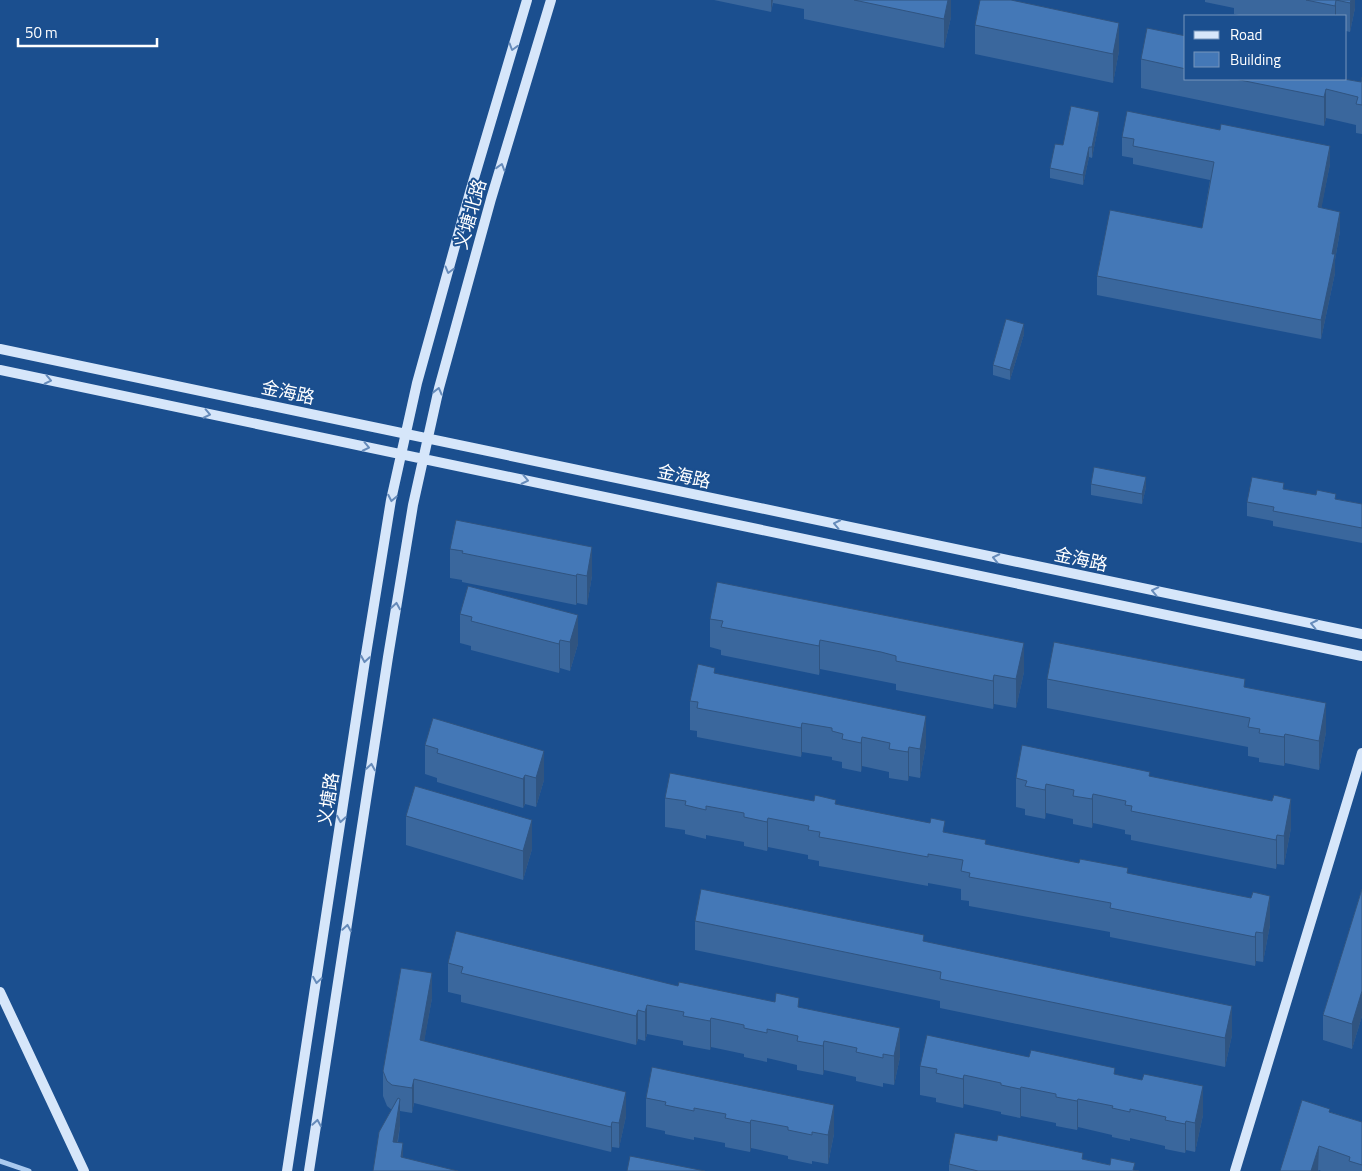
<svg xmlns="http://www.w3.org/2000/svg" width="1362" height="1171" viewBox="0 0 1362 1171" font-family="'Titillium Web','Noto Sans SC',sans-serif">
<rect width="100%" height="100%" fill="#1b4f8f"/>
<g fill="none" stroke-linecap="round" stroke-linejoin="round">
<path stroke="#a9c9ee" stroke-width="5" d="M0 1161 29 1171"/>
<path stroke="#d6e6fa" stroke-width="10" d="M0 349 1362 634
M0 370 1362 656
M0 992 84 1171
M287 1171 366 654 391 500 417 383 470 192 527 0
M309 1171 388 657 413 505 439 388 491 199 551 0
M1235 1171 1362 753"/>
</g>
<path fill="#3a679d" d="M714 0H951V17L944 48 804 19V9L773 3 771 12Z
M1205 0H1355V8L1350 32 1346 31V16H1244L1234 14V8L1205 2Z
M975 25 1119 51 1113 83 975 54Z
M1186 36V79H1344L1361 82 1362 77V134L1356 133V125L1326 118 1324 126 1141 88V59Z
M1099 122 1092 158 1089 157 1083 185 1050 178V168L1063 145Z
M1122 137 1330 164 1321 208 1340 231 1335 260V273L1321 339 1097 295V276L1202 228 1210 180 1133 164V158L1122 156Z
M1024 334 1010 380 993 375V365Z
M1091 484 1146 487 1142 504 1091 495Z
M1284 489 1362 504V543L1273 526V521L1247 516V502Z
M450 549 592 576 587 605 577 603 576 605 462 582V580L450 578Z
M460 614 578 644 570 671 560 668 559 673 471 650V646L460 643Z
M710 619 1024 672 1016 708 994 704 993 709 896 690V684L881 681 820 669 819 675 721 655V650L710 647Z
M715 674 926 745 920 778 909 776 908 781 889 778V772L862 766 861 772 842 768V762L832 760V757L802 752 801 757 697 737V731L690 730V701Z
M1047 679 1245 687 1326 732 1319 770 1285 763 1284 766 1259 762V758L1248 756V747L1047 708Z
M425 745 544 780 536 807 525 804 523 808 437 782V778L425 774Z
M1150 777 1291 828 1284 865 1277 864 1276 869 1131 840V835L1125 834V830L1093 823 1092 828 1073 824V819L1046 813 1045 819 1025 815V809L1016 807V778Z
M665 798 814 801 836 804 945 832 986 845 1128 873 1270 925 1263 962 1256 961 1255 966 1110 937V932L969 906V901L961 900V889L928 883V886L842 870 819 866V861L808 859V855L768 847 767 851 744 846V842L706 835V839L685 834V830L665 827Z
M406 816 532 849 523 880 406 845Z
M1362 889V1016L1352 1049 1323 1040V1015Z
M695 921 924 942 1232 1035 1225 1067 940 1008V1001L695 950Z
M448 963 678 986 799 1007 900 1057 894 1085 883 1083V1087L856 1081V1077L824 1070 823 1075 797 1070V1065L767 1058V1062L744 1057V1054L711 1047 710 1050 683 1045V1041L647 1034 645 1041 638 1039 636 1045 461 1002V995L448 992Z
M432 998 424 1041 626 1116 619 1148 612 1147 611 1152 414 1103 412 1113 400 1111V1126L398 1142 373 1171 392 1110 387 1106 383 1096V1071Z
M920 1066 1115 1074 1203 1115 1195 1152 1186 1150 1185 1153 1165 1149V1146L1130 1138V1141L1112 1137V1135L1078 1127 1077 1130 1056 1126V1123L1021 1116 1020 1118 1001 1114V1112L964 1104 963 1108 936 1102V1098L920 1095Z
M646 1098 834 1134 828 1164 812 1161V1164L788 1159V1156L751 1148 750 1152 725 1147V1143L694 1137V1140L665 1134V1131L646 1127Z
M1330 1112 1362 1122V1171H1321L1319 1170 1318 1171H1280Z
M1083 1159 1139 1171H949V1164Z"/>
<path fill="#305480" d="M771 0H773L771 12Z
M948 0H951V17L944 48V19Z
M1336 0V16H1335V6Z
M1351 0H1355V8L1350 32V3Z
M1119 23V51L1113 83V54Z
M1326 89V118L1324 126V97Z
M1099 112V122L1092 158V147Z
M1330 146V164L1318 226V207Z
M1089 147V157L1083 185V175Z
M1340 212V231L1335 260V273L1321 339V320L1332 254Z
M1024 324V334L1010 380V370Z
M1146 477V487L1142 504V494Z
M592 547V576L587 605V576Z
M577 574V603L576 605V576Z
M578 615V644L570 671V642Z
M560 640V668L559 673V644Z
M820 640V669L819 675V646Z
M1024 643V672L1016 708V679Z
M994 675V704L993 709V681Z
M1326 703V732L1319 770V741Z
M926 716V745L920 778V749Z
M802 723V752L801 757V728Z
M1285 734V763L1284 766V737Z
M862 737V766L861 772V743Z
M909 747V776L908 781V752Z
M544 751V780L536 807V778Z
M525 775V804L523 808V779Z
M1046 784V813L1045 819V790Z
M1093 794V823L1092 828V799Z
M1291 799V828L1284 865V836Z
M768 818V847L767 851V822Z
M532 820V849L523 880V851Z
M1277 835V864L1276 869V840Z
M1270 896V925L1263 962V933Z
M1256 932V961L1255 966V937Z
M432 973V998L420 1065V1040Z
M1362 991V1016L1352 1049V1024Z
M647 1005V1034L645 1041V1012Z
M1232 1006V1035L1225 1067V1038Z
M638 1010V1039L636 1045V1016Z
M711 1018V1047L710 1050V1021Z
M900 1028V1057L894 1085V1056Z
M824 1041V1070L823 1075V1046Z
M964 1075V1104L963 1108V1079Z
M414 1079V1103L412 1113V1088Z
M1203 1086V1115L1195 1152V1123Z
M1021 1087V1116L1020 1118V1089Z
M626 1092V1116L619 1148V1123Z
M400 1099V1126L393 1168V1142Z
M1078 1099V1127L1077 1130V1101Z
M834 1105V1134L828 1164V1135Z
M751 1120V1148L750 1152V1123Z
M1186 1121V1150L1185 1153V1124Z
M612 1122V1147L611 1152V1127Z
M403 1143V1170L401 1157Z
M1319 1146 1318 1171H1311Z"/>
<path fill="#4478b7" stroke="#305480" d="M854 0H948L944 19Z
M980 0H1011L1119 23 1113 54 975 25Z
M1306 0H1351L1350 3 1336 0 1335 6Z
M1147 28 1186 36V69L1141 59Z
M1362 77V105L1356 104 1358 97 1326 89 1324 97 1235 79H1344L1361 82Z
M1071 106 1099 112 1092 147H1089L1083 175 1050 168 1055 144 1063 145Z
M1127 111 1220 130 1221 124 1330 146 1318 207 1340 212 1332 254H1335L1321 320 1097 276 1110 210 1202 228 1214 162 1133 146 1134 139 1122 137Z
M1006 319 1024 324 1010 370 993 365Z
M1094 467 1146 477 1142 494 1091 484Z
M1252 477 1284 483 1283 489 1316 495 1317 490 1336 494 1335 499 1362 504V528L1273 511 1274 507 1247 502Z
M456 520 592 547 587 576 577 574 576 576 462 553 463 551 450 549Z
M717 582 1024 643 1016 679 994 675 993 681 896 661V656L881 652 820 640 819 646 721 627 723 621 710 619Z
M468 586 578 615 570 642 560 640 559 644 471 621 472 617 460 614Z
M1054 642 1245 679 1244 687 1326 703 1319 741 1285 734 1284 737 1259 733 1260 729 1248 727 1250 718 1047 679Z
M698 664 715 668 714 673 926 716 920 749 909 747 908 752 889 749 890 743 862 737 861 743 842 739 843 734 832 731V728L802 723 801 728 697 708 698 702 690 701Z
M433 718 544 751 536 778 525 775 523 779 437 753 438 749 425 745Z
M1022 745 1150 772 1149 776 1272 801 1274 795 1291 799 1284 836 1277 835 1276 840 1131 811 1132 806 1125 805 1126 801 1093 794 1092 799 1073 796 1074 790 1046 784 1045 790 1025 786 1027 781 1016 778Z
M670 773 814 801 815 795 836 800 835 804 930 823 931 818 945 821 943 832 986 840 985 844 1079 863 1080 859 1128 868 1127 873 1251 898 1253 892 1270 896 1263 933 1256 932 1255 937 1110 908 1111 903 969 877 970 873 961 871 963 860 928 854V857L842 841 819 837 820 832 808 830 809 826 768 818 767 822 744 817V813L706 806V810L685 805 686 801 665 798Z
M415 786 532 820 523 851 406 816Z
M701 889 924 935 923 941 1232 1006 1225 1038 940 979 941 972 695 921Z
M1362 889V991L1352 1024 1323 1015Z
M456 931 678 986 679 982 775 1002 776 993 799 998 798 1007 900 1028 894 1056 883 1054V1058L856 1052 857 1048 824 1041 823 1046 797 1041 798 1036 767 1029V1033L744 1028V1025L711 1018 710 1021 683 1016 684 1012 647 1005 645 1012 638 1010 636 1016 461 973 463 967 448 963Z
M401 968 432 973 420 1040 626 1092 619 1123 612 1122 611 1127 414 1079 412 1088 392 1085 387 1081 383 1071Z
M927 1035 1029 1057 1031 1050 1115 1068 1114 1074 1142 1080 1144 1074 1203 1086 1195 1123 1186 1121 1185 1124 1165 1120 1166 1117 1130 1109V1112L1112 1108 1113 1106 1078 1099 1077 1101 1056 1097V1094L1021 1087 1020 1089 1001 1085V1083L964 1075 963 1079 936 1073 937 1069 920 1066Z
M652 1067 834 1105 828 1135 812 1132V1135L788 1130V1127L751 1120 750 1123 725 1118 726 1114 694 1108V1111L665 1105 666 1102 646 1098Z
M398 1098 400 1099 393 1142 403 1143 401 1157 458 1171H373L379 1132Z
M1302 1100 1330 1109 1329 1112 1362 1122V1165L1349 1161 1350 1157 1319 1146 1311 1171H1280Z
M955 1133 997 1141 998 1135 1083 1153 1082 1159 1110 1165 1111 1158 1135 1163 1133 1170 1139 1171H978L949 1164Z
M630 1156 705 1171H627Z"/>
<defs><path id="oneway-chevron" d="M-2-3.5L2.5 0L-2 3.5" fill="none" stroke-width="1.6" stroke-linecap="round" stroke-linejoin="round" transform="scale(1.25)"/></defs>
<g stroke="#668bba">
<use href="#oneway-chevron" transform="translate(513 47) rotate(107)"/>
<use href="#oneway-chevron" transform="translate(501 167) rotate(-73)"/>
<use href="#oneway-chevron" transform="translate(449 270) rotate(105)"/>
<use href="#oneway-chevron" transform="translate(48 380) rotate(12)"/>
<use href="#oneway-chevron" transform="translate(438 391) rotate(-76)"/>
<use href="#oneway-chevron" transform="translate(207 414) rotate(12)"/>
<use href="#oneway-chevron" transform="translate(366 447) rotate(12)"/>
<use href="#oneway-chevron" transform="translate(525 480) rotate(12)"/>
<use href="#oneway-chevron" transform="translate(392 498) rotate(101)"/>
<use href="#oneway-chevron" transform="translate(837 524) rotate(-168)"/>
<use href="#oneway-chevron" transform="translate(996 558) rotate(-168)"/>
<use href="#oneway-chevron" transform="translate(1155 591) rotate(-168)"/>
<use href="#oneway-chevron" transform="translate(396 606) rotate(-81)"/>
<use href="#oneway-chevron" transform="translate(1314 624) rotate(-168)"/>
<use href="#oneway-chevron" transform="translate(365 659) rotate(99)"/>
<use href="#oneway-chevron" transform="translate(371 767) rotate(-81)"/>
<use href="#oneway-chevron" transform="translate(341 819) rotate(99)"/>
<use href="#oneway-chevron" transform="translate(347 928) rotate(-81)"/>
<use href="#oneway-chevron" transform="translate(317 980) rotate(99)"/>
<use href="#oneway-chevron" transform="translate(317 1123) rotate(-81)"/>
</g>
<g text-anchor="middle" dominant-baseline="central" stroke-width="4" stroke-linejoin="round" paint-order="stroke">
<g font-size="18" fill="#fff" stroke="#1b4f8f">
<text transform="translate(470 214) rotate(-74)">义塘北路</text>
<text transform="translate(288 392) rotate(12)">金海路</text>
<text transform="translate(684 476) rotate(12)">金海路</text>
<text transform="translate(1081 559) rotate(12)">金海路</text>
<text transform="translate(328 799) rotate(-81)">义塘路</text>
</g>
</g>
<rect x="1184" y="15" width="162" height="65" fill="#1b4f8f" stroke="#7695bc"/>
<rect x="1194" y="31" width="25" height="8" fill="#d6e6fa" stroke="#7695bc"/>
<text x="1230" y="40" font-size="15" fill="#ffffff">Road</text>
<rect x="1194" y="52" width="25" height="15" fill="#4478b7" stroke="#7695bc"/>
<text x="1230" y="65" font-size="15" fill="#ffffff">Building</text>
<path d="M18 38v8h139v-8" fill="none" stroke="#ffffff" stroke-width="2.5"/>
<text x="25" y="38" font-size="15" fill="#ffffff" stroke="#1b4f8f" stroke-width="4" paint-order="stroke">50 m</text>
</svg>
